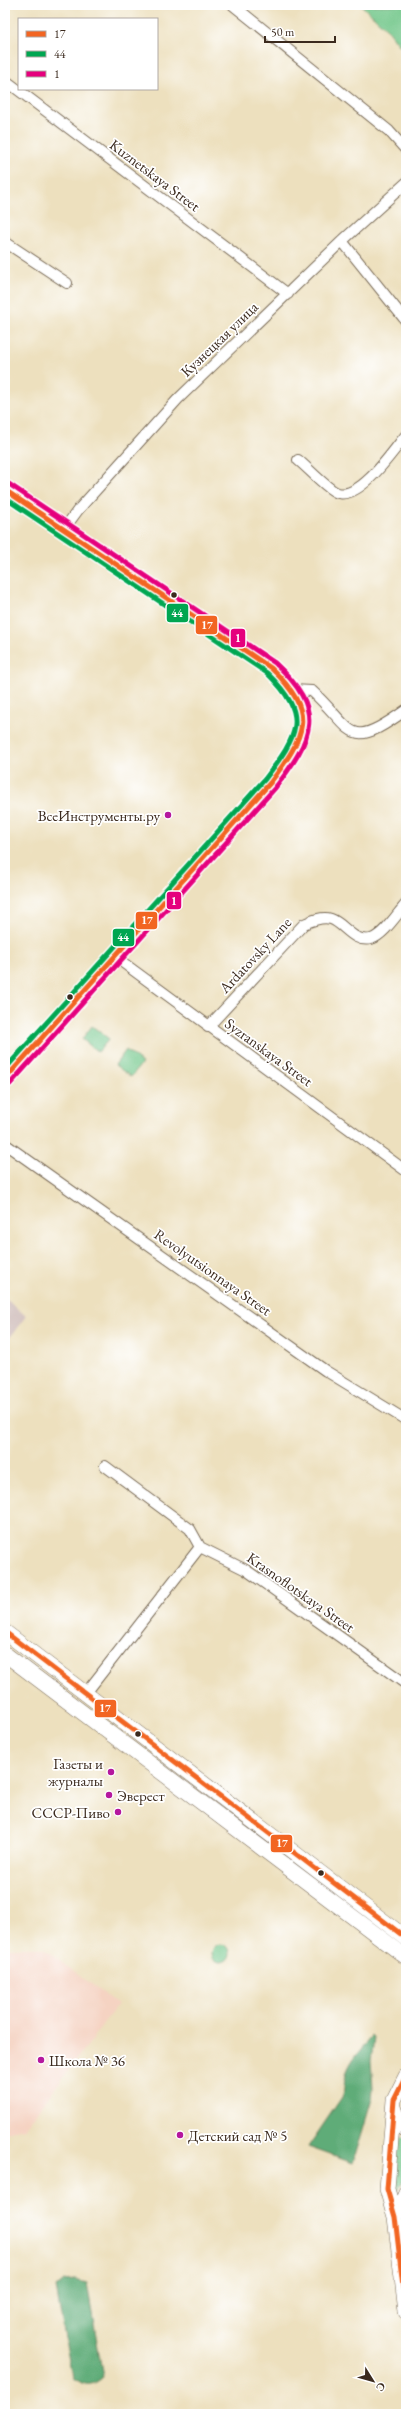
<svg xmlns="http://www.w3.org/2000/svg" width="411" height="2419" viewBox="0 0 411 2419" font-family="'EB Garamond',serif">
<rect width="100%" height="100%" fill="#fff"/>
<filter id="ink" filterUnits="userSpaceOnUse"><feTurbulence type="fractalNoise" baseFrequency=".025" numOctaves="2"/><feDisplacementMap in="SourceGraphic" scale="8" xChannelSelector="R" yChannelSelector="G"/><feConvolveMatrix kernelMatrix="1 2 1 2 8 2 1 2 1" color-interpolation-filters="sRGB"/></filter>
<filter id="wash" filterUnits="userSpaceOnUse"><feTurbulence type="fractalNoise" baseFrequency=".012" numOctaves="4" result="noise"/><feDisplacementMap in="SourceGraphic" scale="16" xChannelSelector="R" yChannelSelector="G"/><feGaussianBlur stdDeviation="0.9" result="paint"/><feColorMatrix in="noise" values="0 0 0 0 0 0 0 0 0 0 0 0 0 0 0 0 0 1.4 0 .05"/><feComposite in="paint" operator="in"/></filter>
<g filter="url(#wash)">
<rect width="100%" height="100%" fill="#ede0be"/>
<path fill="#f5d3c2" d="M5 1948H43L118 2004 25 2128 5 2132Z"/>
<path fill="#d1c0bd" d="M5 1298 26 1316 5 1344Z"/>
<path fill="#74c88c" stroke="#587955" d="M361 5H406V54L387 29Z
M92 1026 109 1039 98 1052 82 1039Z
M126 1050 142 1063 131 1077 115 1065Z
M212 1953a9 9 0 1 1 18 0a9 9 0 1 1-18 0Z
M397 2134 406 2140V2177L393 2198Z"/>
<path fill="#5fac78" stroke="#4d6b4b" d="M372 2036 374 2038 371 2061 373 2088 372 2099 353 2163 308 2147 342 2097C345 2091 343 2086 345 2079 347 2063 362 2048 372 2036Z
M75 2280 87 2283 103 2377C92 2387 85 2386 72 2378L56 2288 64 2281Z"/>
</g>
<g filter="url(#ink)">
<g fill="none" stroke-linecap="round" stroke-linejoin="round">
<defs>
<path id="street" d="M233 5 389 131 406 150
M5 80 288 294
M342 241 406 321
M5 242 67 283
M298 460C307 467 329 491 338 493 361 499 393 451 406 435
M64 529 78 510 178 399 342 241 406 183
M293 690 312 691C356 732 347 752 406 710
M114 956 406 1171
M208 1027 304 924C311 921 322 916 331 919 345 924 353 943 371 939 384 935 397 914 406 904
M5 1144 326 1371 406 1420
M105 1466 190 1529 200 1547 246 1570 406 1684
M86 1693 200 1547"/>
<path id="secondary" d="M5 490 271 668C321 710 305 738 270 783L5 1079
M5 1632 406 1938
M5 1654 406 1957
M406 2076 394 2100 387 2189 395 2217 406 2312
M394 2107 399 2121 406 2130
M395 2217 406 2193"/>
</defs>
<use href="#street" stroke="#796a56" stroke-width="12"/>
<use href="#secondary" stroke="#796a56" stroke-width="16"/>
<use href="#street" stroke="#fff" stroke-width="10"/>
<use href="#secondary" stroke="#fff" stroke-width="15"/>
<defs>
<path id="bus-1" d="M5 490 271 668C318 713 306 735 270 783L5 1079
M5 1632 406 1938
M406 2076 394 2100 387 2189 395 2217 406 2312"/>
<path id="bus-2" d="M5 498 267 673C311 716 298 735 265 779L5 1069"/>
<path id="bus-3" d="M9 484 275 663C326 710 314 737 275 788L10 1084"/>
</defs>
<use href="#bus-1" stroke="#fff" stroke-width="8"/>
<use href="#bus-2" stroke="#fff" stroke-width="8"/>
<use href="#bus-3" stroke="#fff" stroke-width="8"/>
<use href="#bus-1" stroke="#f26522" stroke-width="5"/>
<use href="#bus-2" stroke="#00a651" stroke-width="5"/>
<use href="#bus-3" stroke="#e5007d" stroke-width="5"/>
</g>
</g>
<g fill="#3b2a1e" stroke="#fff" stroke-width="1.5">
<circle cx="174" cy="595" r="3.5"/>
<circle cx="70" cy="997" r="3.5"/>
<circle cx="138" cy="1734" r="3.5"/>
<circle cx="321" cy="1873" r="3.5"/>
</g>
<g fill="#b5179e" stroke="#fff" stroke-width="1.5">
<circle cx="168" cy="815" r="4"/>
<circle cx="111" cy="1772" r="4"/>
<circle cx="109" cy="1795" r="4"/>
<circle cx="118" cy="1812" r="4"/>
<circle cx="41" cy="2060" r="4"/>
<circle cx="180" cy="2135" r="4"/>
</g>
<g text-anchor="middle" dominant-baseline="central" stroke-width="3.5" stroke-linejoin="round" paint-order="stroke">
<g font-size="15" fill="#3b2a1e" stroke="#fff">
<text transform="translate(155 175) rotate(37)">Kuznetskaya Street</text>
<text transform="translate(219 339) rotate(-44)">Кузнецкая улица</text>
<text transform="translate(255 955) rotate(-47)">Ardatovsky Lane</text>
<text transform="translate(269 1052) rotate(36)">Syzranskaya Street</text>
<text transform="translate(213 1272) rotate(35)">Revolyutsionnaya Street</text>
<text transform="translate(301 1592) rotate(35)">Krasnoflotskaya Street</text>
</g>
<g font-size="15" fill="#3b2a1e" stroke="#fff" text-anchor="end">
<text x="160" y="815">ВсеИнструменты.ру</text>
<text x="103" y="1763">Газеты и<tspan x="103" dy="17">журналы</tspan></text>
<text x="117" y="1795" text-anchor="start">Эверест</text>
<text x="110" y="1812">СССР-Пиво</text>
<text x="49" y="2060" text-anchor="start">Школа № 36</text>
<text x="188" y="2135" text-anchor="start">Детский сад № 5</text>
</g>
</g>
<g stroke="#fff" stroke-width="1.5">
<rect x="166" y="603" width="23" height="20" rx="4" fill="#00a651"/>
<rect x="195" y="615" width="23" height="20" rx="4" fill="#f26522"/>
<rect x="230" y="628" width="16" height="20" rx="4" fill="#e5007d"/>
<rect x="166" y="891" width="16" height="19" rx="4" fill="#e5007d"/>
<rect x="135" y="911" width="23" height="19" rx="4" fill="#f26522"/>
<rect x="112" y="928" width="23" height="19" rx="4" fill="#00a651"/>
<rect x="94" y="1699" width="23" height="19" rx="4" fill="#f26522"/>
<rect x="270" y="1834" width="23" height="19" rx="4" fill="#f26522"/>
</g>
<g font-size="11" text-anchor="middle" font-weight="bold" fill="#fff">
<text x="177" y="617">44</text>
<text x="207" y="629">17</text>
<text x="238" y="642">1</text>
<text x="174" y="905">1</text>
<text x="147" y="924">17</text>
<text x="123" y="941">44</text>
<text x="105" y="1712">17</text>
<text x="282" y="1847">17</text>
</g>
<rect width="411" height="2419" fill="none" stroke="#fff" stroke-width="20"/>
<rect x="18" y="18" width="140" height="72" fill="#ffffff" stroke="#b1aaa5"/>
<rect x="26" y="31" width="20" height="6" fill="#f26522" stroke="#b1aaa5"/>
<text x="54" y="38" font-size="12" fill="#3b2a1e">17</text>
<rect x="26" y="51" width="20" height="6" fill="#00a651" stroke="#b1aaa5"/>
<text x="54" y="58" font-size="12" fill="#3b2a1e">44</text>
<rect x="26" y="71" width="20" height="6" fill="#e5007d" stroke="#b1aaa5"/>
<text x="54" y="78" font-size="12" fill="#3b2a1e">1</text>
<g transform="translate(373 2381) rotate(127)" stroke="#ffffff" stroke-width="3" paint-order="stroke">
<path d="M0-3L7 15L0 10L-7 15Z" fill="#3b2a1e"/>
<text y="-6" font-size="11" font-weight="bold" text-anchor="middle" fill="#3b2a1e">С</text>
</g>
<path d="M265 36v6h70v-6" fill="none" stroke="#3b2a1e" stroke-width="2"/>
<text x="271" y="36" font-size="12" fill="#3b2a1e" stroke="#ffffff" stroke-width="3" paint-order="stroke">50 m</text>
</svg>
